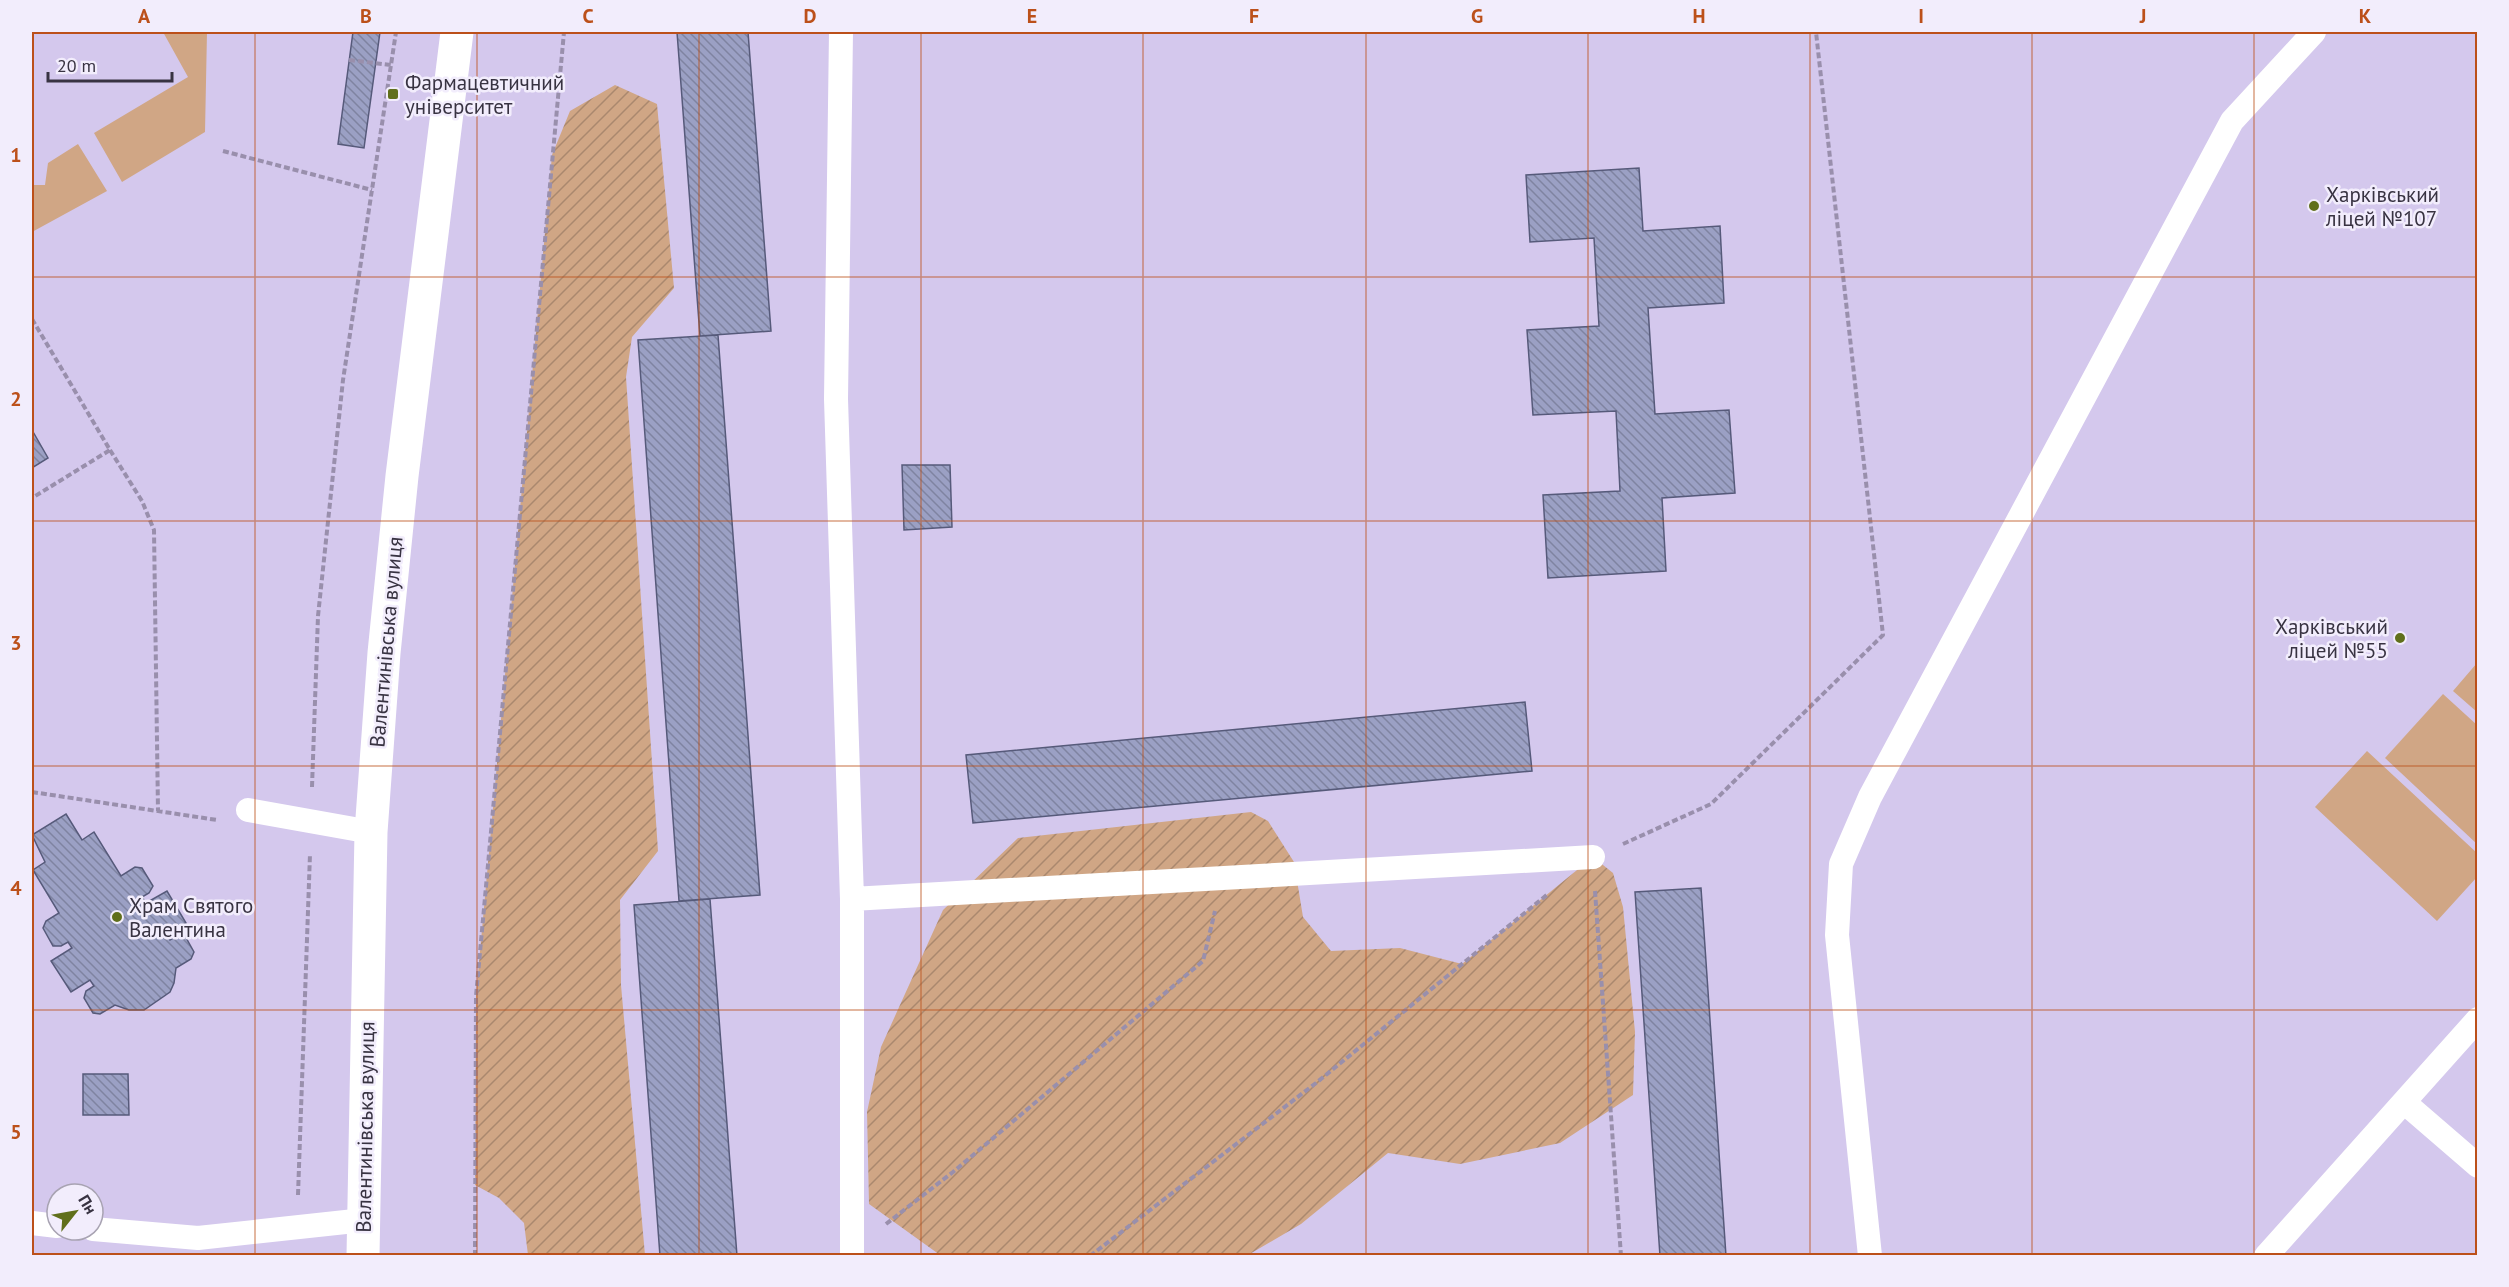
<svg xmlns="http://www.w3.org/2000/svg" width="2509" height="1287" viewBox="0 0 2509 1287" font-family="'PT Sans',sans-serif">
<defs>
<pattern id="garden-furrows" width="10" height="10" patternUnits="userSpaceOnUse" patternTransform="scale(1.5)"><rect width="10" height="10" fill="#d0a685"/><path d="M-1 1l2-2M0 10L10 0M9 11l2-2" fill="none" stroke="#aa886e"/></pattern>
<pattern id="building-back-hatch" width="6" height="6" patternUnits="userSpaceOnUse" patternTransform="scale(1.5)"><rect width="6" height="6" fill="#9ba0c4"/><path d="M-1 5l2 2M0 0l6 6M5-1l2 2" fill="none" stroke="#7f83a1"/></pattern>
</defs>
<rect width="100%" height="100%" fill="#d4c8ed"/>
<path fill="#d0a685" d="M163 32H207L205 132 122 182 94 133 188 77Z
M78 144 107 191 32 232V185H45L48 163Z
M2477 663V712L2453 691Z
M2443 694 2477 725V844L2385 758Z
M2367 751 2477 853V877L2437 921 2315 807Z"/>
<path fill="url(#garden-furrows)" d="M615 85 657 104 674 288 632 337 626 377 658 851 620 900 621 985 645 1255H528L524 1223 499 1198 475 1185 476 996 552 155 570 111Z
M1251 812 1268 821 1294 862 1303 917 1331 951 1400 948 1462 964 1593 857 1613 873 1623 907 1635 1032 1633 1095 1560 1143 1460 1164 1388 1153 1301 1224 1248 1255H940L869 1204 867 1112 881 1047 943 910 1018 838Z"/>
<path fill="url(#building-back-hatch)" stroke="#565a7a" stroke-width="1.5" d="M353 32H380L364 148 338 144Z
M677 32H748L771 331 700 336Z
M1639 168 1643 231 1720 226 1724 303 1648 308 1655 414 1729 410 1735 493 1662 498 1666 571 1548 578 1543 495 1620 491 1616 411 1533 415 1527 330 1599 326 1594 238 1530 242 1526 175Z
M718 335 760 895 679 901 638 340Z
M32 430 48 458 32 468Z
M902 465H950L952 527 904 530Z
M1525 702 1532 771 973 823 966 755Z
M66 814 82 840 94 832 121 876 135 867 142 868 153 886 149 893 142 897 146 903 167 891 186 923 166 934 170 940 178 935 185 936 194 952 191 959 176 968 174 983 170 992 144 1010H129L115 1005 100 1014 93 1013 84 998 86 991 94 986 90 980 71 992 51 961 72 948 68 942 61 946H53L43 928 46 921 59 913 33 870 45 862 32 835Z
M1701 888 1726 1256H1660L1635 892Z
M710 899 737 1256H660L634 905Z
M83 1074H128L129 1115H83Z"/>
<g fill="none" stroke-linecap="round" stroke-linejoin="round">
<path stroke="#998fac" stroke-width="4" stroke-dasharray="6 3" stroke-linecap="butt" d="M349 60 391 65
M223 151 372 190
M32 319 110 450 32 498
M110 450 142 501 154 530 158 811
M312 787 318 616 343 380 396 32
M32 792 217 820
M1623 844 1711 804 1883 635 1816 32
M1595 891 1621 1256
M298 1195 310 854
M886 1224 953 1172 1203 961 1215 911
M475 1256 476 996 564 32
M1090 1256 1316 1083 1548 894"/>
<path stroke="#fff" stroke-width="24" d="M841 32 836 399 852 899V1256
M248 810 371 832
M852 899 1593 857
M2405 1103 2478 1166
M32 1223 57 1226
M93 1229 198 1238 364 1220
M1870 1256 1837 935 1841 864 1870 797 2232 121 2314 32
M2266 1256 2478 1019"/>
<path stroke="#fff" stroke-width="33" d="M363 1256 371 832 384 653 402 476 457 32"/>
</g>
<path fill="none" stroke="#bc501a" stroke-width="1.5" stroke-opacity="0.55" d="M255 32V1256M477 32V1256M699 32V1256M921 32V1256M1143 32V1256M1366 32V1256M1588 32V1256M1810 32V1256M2032 32V1256M2254 32V1256M32 277H2478M32 521H2478M32 766H2478M32 1010H2478"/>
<g fill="#606f1b" stroke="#f2edfc" stroke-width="2">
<rect x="387" y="88" width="12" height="12" rx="3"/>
<circle cx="2314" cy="206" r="6"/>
<circle cx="2400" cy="638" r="6"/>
<circle cx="117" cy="917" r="6"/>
</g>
<g text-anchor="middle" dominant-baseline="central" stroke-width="5" stroke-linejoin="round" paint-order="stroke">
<g font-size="21" fill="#383342" stroke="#f2edfc" text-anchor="start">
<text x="405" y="82">Фармацевтичний<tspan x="405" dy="24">університет</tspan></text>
<text x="2326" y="194">Харківський<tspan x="2326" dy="24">ліцей №107</tspan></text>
<text x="2388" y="626" text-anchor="end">Харківський<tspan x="2388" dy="24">ліцей №55</tspan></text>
<text x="129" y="905">Храм Святого<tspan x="129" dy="24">Валентина</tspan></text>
</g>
<g font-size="21" fill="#383342" stroke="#f2edfc">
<text transform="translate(386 642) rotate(-85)">Валентинівська вулиця</text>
<text transform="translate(365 1127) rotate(-89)">Валентинівська вулиця</text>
</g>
</g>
<rect width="2509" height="1287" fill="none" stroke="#f2edfc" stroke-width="66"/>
<g transform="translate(75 1212) rotate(59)"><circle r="28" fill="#f2edfc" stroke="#a8a3b2" stroke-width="1.5"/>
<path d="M0-4.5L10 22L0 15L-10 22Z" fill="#606f1b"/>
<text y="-9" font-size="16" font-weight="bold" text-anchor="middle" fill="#383342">Пн</text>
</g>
<path d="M48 72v9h124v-9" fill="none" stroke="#383342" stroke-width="3"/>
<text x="57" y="72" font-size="18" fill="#383342" stroke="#f2edfc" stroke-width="4.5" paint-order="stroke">20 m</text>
<rect x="33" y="33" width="2443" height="1221" fill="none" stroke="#bc501a" stroke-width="2"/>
<g font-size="20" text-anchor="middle" font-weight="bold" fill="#bc501a">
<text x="144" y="23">A</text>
<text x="366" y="23">B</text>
<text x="588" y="23">C</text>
<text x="810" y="23">D</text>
<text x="1032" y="23">E</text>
<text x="1254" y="23">F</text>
<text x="1477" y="23">G</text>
<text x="1699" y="23">H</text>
<text x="1921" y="23">I</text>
<text x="2143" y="23">J</text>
<text x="2365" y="23">K</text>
<text x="16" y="162">1</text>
<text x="16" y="406">2</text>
<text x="16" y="650">3</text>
<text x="16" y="895">4</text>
<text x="16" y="1139">5</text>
</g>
</svg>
